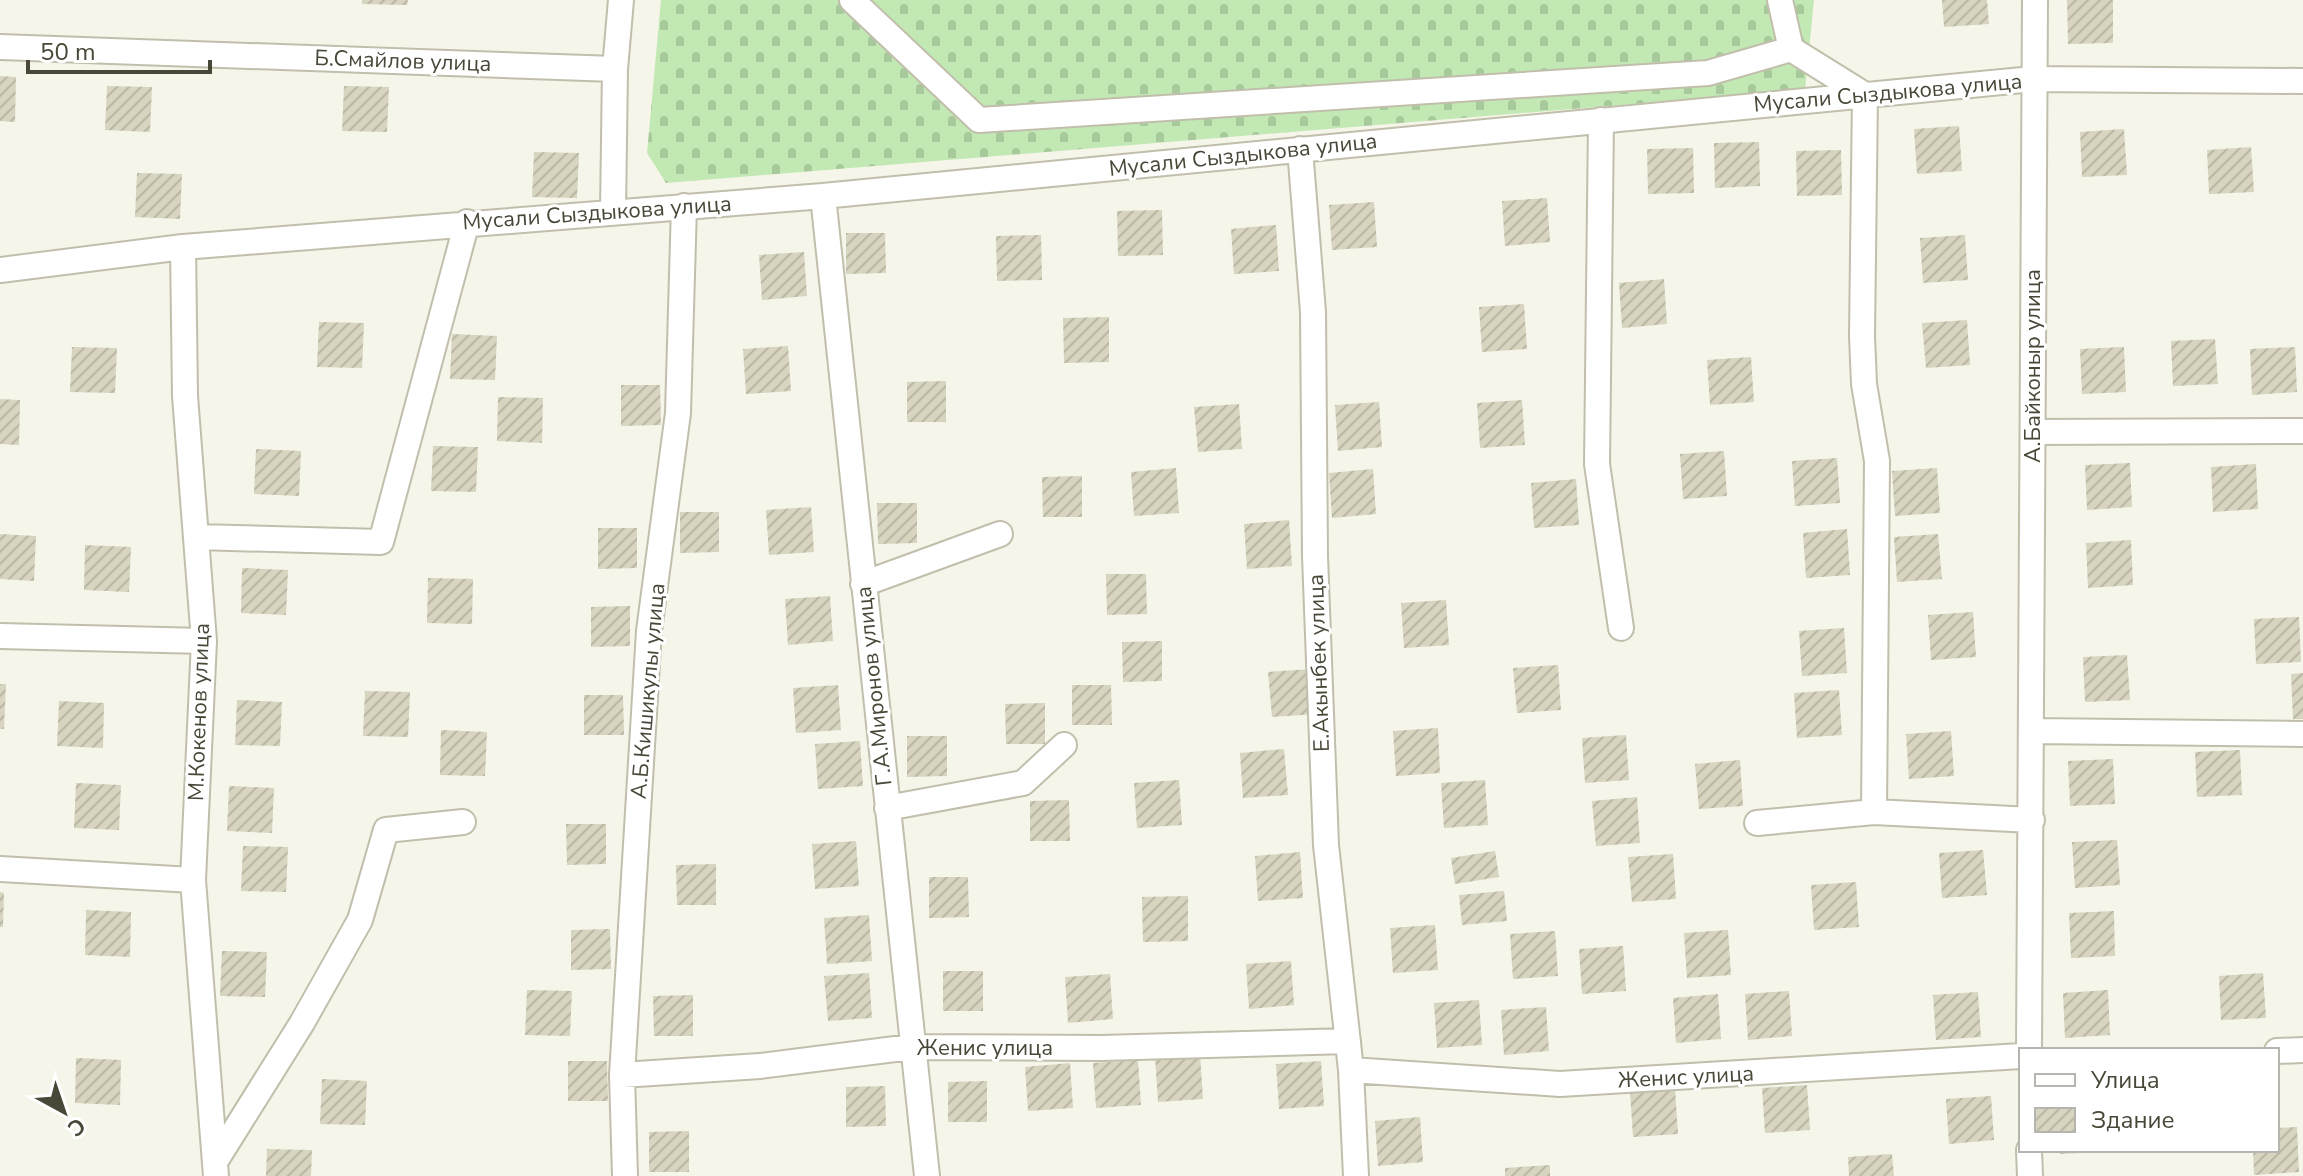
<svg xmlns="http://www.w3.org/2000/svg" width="2303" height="1176" viewBox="0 0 2303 1176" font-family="'Nunito Sans',sans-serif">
<defs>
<pattern id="cemetery-stones" width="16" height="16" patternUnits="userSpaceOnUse" patternTransform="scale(2)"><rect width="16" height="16" fill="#c2e9b3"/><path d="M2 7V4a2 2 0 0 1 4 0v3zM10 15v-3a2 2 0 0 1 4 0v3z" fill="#a8c99b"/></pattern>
<pattern id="building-hatch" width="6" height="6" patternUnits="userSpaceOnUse" patternTransform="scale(2)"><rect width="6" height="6" fill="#d7d4bf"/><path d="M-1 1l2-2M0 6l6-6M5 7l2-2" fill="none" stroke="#bab7a5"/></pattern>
</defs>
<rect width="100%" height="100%" fill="#f5f5ea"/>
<path fill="url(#cemetery-stones)" d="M661 0H1814L1805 90 666 183 647 153Z"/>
<path fill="url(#building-hatch)" d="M362 0H408L407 5 362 4Z
M1942 0H1987L1989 24 1944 27Z
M2067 0H2113V43L2068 44Z
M0 76 16 77 15 122 0 121Z
M107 86 152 87 150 132 105 130Z
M344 86 389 87 387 132 342 131Z
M1959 126 1962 171 1917 174 1914 129Z
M2124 129 2127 175 2082 177 2080 132Z
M1759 142 1760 186 1715 188 1714 143Z
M2251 147 2254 192 2209 194 2207 150Z
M1693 148 1694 193 1648 194 1647 149Z
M1841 150 1842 195 1797 196 1796 151Z
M534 152 579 153 577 198 532 197Z
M137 173 182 174 180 219 135 217Z
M1547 198 1550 242 1505 246 1502 201Z
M1374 202 1377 247 1332 250 1329 205Z
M1162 210 1163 255 1118 256 1117 211Z
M1276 225 1279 271 1234 274 1231 229Z
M846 233H885L886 273 846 274Z
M1041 235 1042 280 997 281 996 236Z
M1965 235 1968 280 1923 283 1920 238Z
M804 252 807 296 762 300 759 255Z
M1664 279 1667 324 1622 328 1619 283Z
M1524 304 1527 349 1482 352 1479 307Z
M1109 317V362L1064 363 1063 318Z
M1967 320 1970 365 1926 368 1922 323Z
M319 322 364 323 362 368 317 367Z
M452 334 497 336 495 380 450 379Z
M2215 339 2218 384 2173 386 2171 341Z
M788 346 791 391 746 394 743 349Z
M72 347 117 348 115 393 70 392Z
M2124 347 2126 392 2082 394 2080 349Z
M2295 347 2297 392 2252 395 2250 349Z
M1751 357 1754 402 1710 405 1707 360Z
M946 381V422H907V382Z
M621 385H660L661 425 621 426Z
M498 397 543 398 542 443 497 441Z
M0 399 20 400 19 445 0 444Z
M1522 400 1525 445 1480 448 1477 403Z
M1379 402 1382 447 1338 451 1335 405Z
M1239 404 1242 449 1198 452 1194 407Z
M433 446 478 447 476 492 431 491Z
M256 449 301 451 299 496 254 494Z
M1724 451 1727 496 1683 499 1680 454Z
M1837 458 1840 503 1795 506 1792 461Z
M2130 463 2132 507 2087 510 2085 465Z
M2256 464 2258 509 2213 512 2211 467Z
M1176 468 1179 513 1134 516 1131 472Z
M1937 468 1940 513 1895 516 1892 471Z
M1373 469 1376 514 1332 518 1329 473Z
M1082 476V517H1043L1042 477Z
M1576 479 1579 525 1534 528 1531 483Z
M877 503H917V543L878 544Z
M811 507 814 552 769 555 766 510Z
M680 512H719V552L680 553Z
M1289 520 1292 566 1247 569 1244 524Z
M598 528H637V568L598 569Z
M1847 529 1850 575 1806 578 1803 533Z
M0 534 36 536 34 581 0 579Z
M1938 534 1942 579 1897 582 1894 537Z
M2131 540 2133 585 2088 588 2086 543Z
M85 545 131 547 129 592 84 590Z
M242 568 288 570 286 615 241 613Z
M1106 574H1146L1147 614 1107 615Z
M428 578 473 579 472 624 427 623Z
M830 596 833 641 788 645 785 599Z
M1446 600 1449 645 1404 648 1401 603Z
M630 606V646L591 647V607Z
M1973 612 1976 657 1931 660 1928 615Z
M2299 617 2301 662 2256 664 2254 619Z
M1844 628 1847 673 1802 676 1799 631Z
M1162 641V681L1123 682 1122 642Z
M2127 655 2130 700 2085 702 2083 657Z
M1558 665 1561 710 1517 713 1513 668Z
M1313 669 1316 714 1272 717 1268 672Z
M2303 673V719H2293L2291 674Z
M0 684H6L4 729H0Z
M838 685 841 730 796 733 793 688Z
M1072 685H1111L1112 725H1072Z
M1839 690 1842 735 1797 738 1794 693Z
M365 691 410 692 408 737 363 736Z
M584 695H623L624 735H584Z
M237 700 282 702 280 746 235 745Z
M59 701 104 703 103 748 57 746Z
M1045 703V744H1006L1005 704Z
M1438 728 1440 773 1396 776 1393 731Z
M441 730 487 732 485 776 440 775Z
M1951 731 1954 776 1909 779 1906 734Z
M1626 735 1629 780 1585 783 1582 738Z
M907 736H947V776L907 777Z
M860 741 863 786 818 789 815 744Z
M1284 749 1288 795 1243 798 1240 753Z
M2240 750 2242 795 2197 797 2195 752Z
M2113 759 2115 804 2070 806 2068 761Z
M1740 760 1743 806 1699 809 1695 764Z
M1179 780 1182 825 1137 828 1134 783Z
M1485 780 1488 825 1444 828 1441 783Z
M76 783 121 785 119 830 74 828Z
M229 786 274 788 272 833 227 831Z
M1637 797 1640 843 1596 846 1592 801Z
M1069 800 1070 841H1030V801Z
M566 824H606V864L567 865Z
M2117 840 2120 885 2075 888 2072 842Z
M856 841 859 886 815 889 812 844Z
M243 846 288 847 286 892 241 891Z
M1983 850 1987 895 1942 898 1939 853Z
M1495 851 1499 877 1455 884 1451 858Z
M1300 852 1303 898 1258 901 1255 856Z
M1673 854 1676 899 1632 902 1628 857Z
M716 864V905H677L676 865Z
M929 877H968L969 917 929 918Z
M1856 882 1859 927 1814 930 1811 885Z
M1504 891 1507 921 1462 925 1459 895Z
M0 892 4 893 3 927H0Z
M1188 896V941L1143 942 1142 897Z
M86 910 131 912 130 957 85 955Z
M2114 911 2115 956 2071 958 2069 913Z
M869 915 872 961 827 964 824 918Z
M1435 925 1438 970 1393 973 1390 928Z
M610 929 611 969 571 970V930Z
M1728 930 1731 975 1687 978 1684 933Z
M1555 931 1558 976 1513 979 1510 934Z
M1623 946 1626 991 1582 994 1579 949Z
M222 951 267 952 265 997 220 996Z
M1291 961 1294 1005 1249 1009 1246 964Z
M943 971H983V1011H943Z
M869 973 872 1018 828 1021 824 976Z
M2263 973 2266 1018 2221 1020 2219 976Z
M1110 974 1113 1019 1068 1023 1065 977Z
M527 990 572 991 570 1036 525 1035Z
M2108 990 2110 1035 2065 1038 2063 993Z
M1789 991 1792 1036 1748 1040 1745 994Z
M1978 992 1981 1037 1936 1040 1933 995Z
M1718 994 1721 1039 1676 1043 1673 998Z
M693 995V1036H654L653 996Z
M1479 1000 1482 1045 1437 1048 1434 1003Z
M1546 1007 1549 1051 1504 1055 1501 1010Z
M1200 1054 1203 1099 1158 1102 1155 1057Z
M76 1058 121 1060 120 1105 75 1103Z
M1138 1060 1141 1105 1096 1108 1093 1063Z
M568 1061H607L608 1101H568Z
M1321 1061 1324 1106 1279 1109 1276 1064Z
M1070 1063 1073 1108 1028 1111 1025 1067Z
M322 1079 367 1081 365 1125 320 1124Z
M987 1081V1122H948V1082Z
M1807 1085 1810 1130 1765 1133 1762 1088Z
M885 1086 886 1126 846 1127V1087Z
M1675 1089 1678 1134 1633 1137 1630 1092Z
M1991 1096 1994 1140 1949 1144 1946 1099Z
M1420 1117 1423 1162 1378 1166 1375 1121Z
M2297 1127 2299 1172 2254 1175 2253 1150H2277V1128Z
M689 1131V1172H649V1132Z
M267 1149 312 1150 311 1176H266Z
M2060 1150H2100V1152L2060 1154Z
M1892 1154 1894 1176H1849L1848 1157Z
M1550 1165V1176H1505V1168Z"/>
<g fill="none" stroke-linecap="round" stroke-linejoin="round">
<defs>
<path id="minor" d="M852 0 979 120 1708 73 1791 49
M1780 0 1791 49 1865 95 1862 336 1864 384 1877 461 1874 812
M0 47 615 69
M1601 120 1597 464 1621 628
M1300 149 1313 312 1315 556 1326 845 1351 1070 1356 1176
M823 196 927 1176
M613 211 615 69 621 0
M183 247 185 396 204 641 193 880 216 1176
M0 270 183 247 823 196 2033 79 2303 81
M2033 432 2303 431
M196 537 381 542 467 222
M863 584 1000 534
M0 636 204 641
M2033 731 2303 734
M887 808 1023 783 1064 745
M1757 823 1874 812 2032 820
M0 869 193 880
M2029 1050 2035 0
M2277 1051 2303 1050
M1351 1070 1560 1084 2021 1056
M622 1075 760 1066 911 1047 1101 1048 1348 1041
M2029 1150 2030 1176
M215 1162 302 1023 360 920 386 830 463 822
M625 1176 622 1075 649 631 678 413 684 206"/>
</defs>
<use href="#minor" stroke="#c1bfac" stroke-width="28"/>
<use href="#minor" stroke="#fff" stroke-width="24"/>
</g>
<g text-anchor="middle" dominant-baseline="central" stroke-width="6" stroke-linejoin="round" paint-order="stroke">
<g font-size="22" fill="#494738" stroke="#fff">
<text transform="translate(403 61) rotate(2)">Б.Смайлов улица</text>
<text transform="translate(1888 93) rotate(-5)">Мусали Сыздыкова улица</text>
<text transform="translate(1243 155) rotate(-6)">Мусали Сыздыкова улица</text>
<text transform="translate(597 213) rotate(-4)">Мусали Сыздыкова улица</text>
<text transform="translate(2033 366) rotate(-90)">А.Байконыр улица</text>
<text transform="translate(1319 663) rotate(-92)">Е.Акынбек улица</text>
<text transform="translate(874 686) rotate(-96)">Г.А.Миронов улица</text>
<text transform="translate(648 691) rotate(-85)">А.Б.Кишикулы улица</text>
<text transform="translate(199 712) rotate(-88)">М.Кокенов улица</text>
<text x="985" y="1048">Женис улица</text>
<text transform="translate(1686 1077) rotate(-3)">Женис улица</text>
</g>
</g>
<rect x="2019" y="1048" width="260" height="104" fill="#ffffff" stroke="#b6b5af" stroke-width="2"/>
<rect x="2035" y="1074" width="40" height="12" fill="#ffffff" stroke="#b6b5af" stroke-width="2"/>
<text x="2091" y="1088" font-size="24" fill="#494738">Улица</text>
<rect x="2035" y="1108" width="40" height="24" fill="url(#building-hatch)" stroke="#b6b5af" stroke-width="2"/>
<text x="2091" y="1128" font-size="24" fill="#494738">Здание</text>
<g transform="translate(64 1112) rotate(140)" stroke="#ffffff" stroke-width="6" paint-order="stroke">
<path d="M0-6L14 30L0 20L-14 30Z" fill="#494738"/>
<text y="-12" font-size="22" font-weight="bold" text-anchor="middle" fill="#494738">С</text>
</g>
<path d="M28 60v12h182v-12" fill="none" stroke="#494738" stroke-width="4"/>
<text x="40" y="60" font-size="24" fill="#494738" stroke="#ffffff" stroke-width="6" paint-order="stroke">50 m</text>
</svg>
